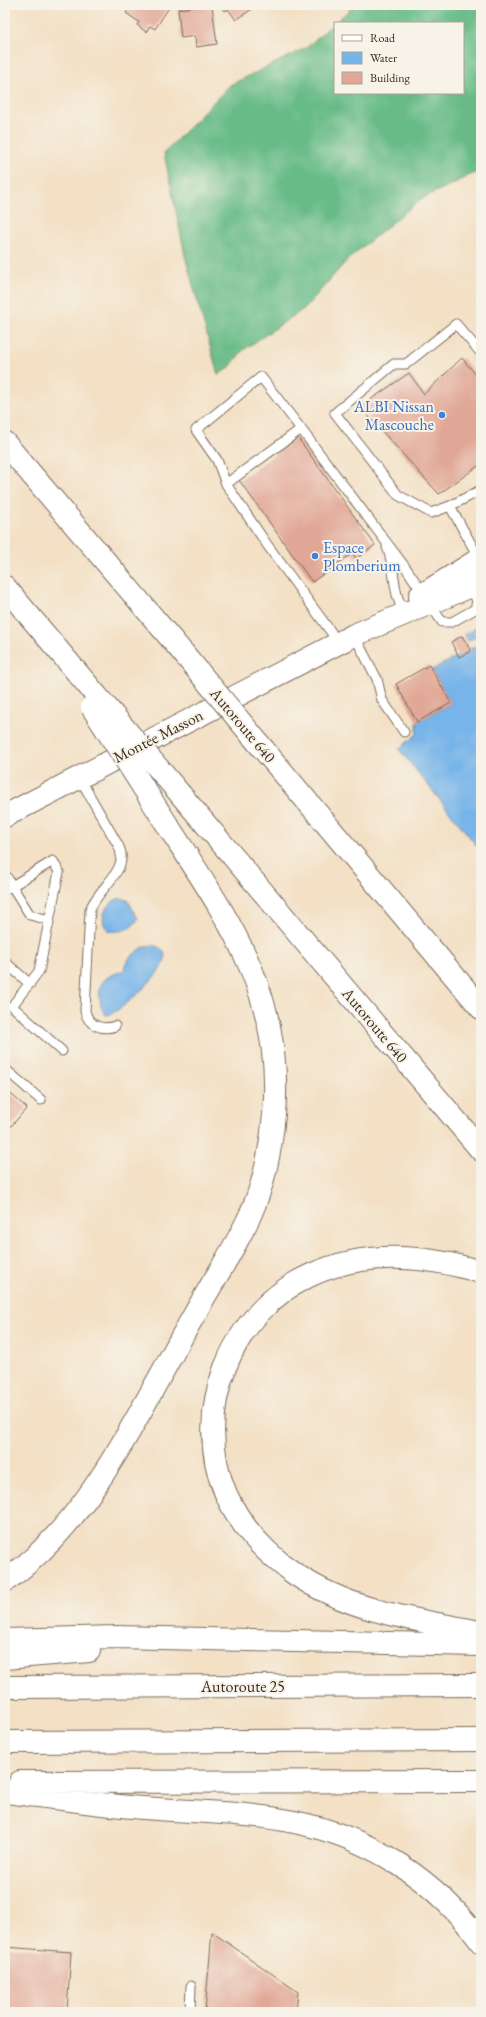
<svg xmlns="http://www.w3.org/2000/svg" width="486" height="2017" viewBox="0 0 486 2017" font-family="'EB Garamond',serif">
<rect width="100%" height="100%" fill="#f7f3e8"/>
<filter id="ink" filterUnits="userSpaceOnUse"><feTurbulence type="fractalNoise" baseFrequency=".025" numOctaves="2"/><feDisplacementMap in="SourceGraphic" scale="8" xChannelSelector="R" yChannelSelector="G"/><feConvolveMatrix kernelMatrix="1 2 1 2 8 2 1 2 1" color-interpolation-filters="sRGB"/></filter>
<filter id="wash" filterUnits="userSpaceOnUse"><feTurbulence type="fractalNoise" baseFrequency=".012" numOctaves="4" result="noise"/><feDisplacementMap in="SourceGraphic" scale="16" xChannelSelector="R" yChannelSelector="G"/><feGaussianBlur stdDeviation="0.9" result="paint"/><feColorMatrix in="noise" values="0 0 0 0 0 0 0 0 0 0 0 0 0 0 0 0 0 1.4 0 .05"/><feComposite in="paint" operator="in"/></filter>
<g filter="url(#wash)">
<rect width="100%" height="100%" fill="#f3e0c5"/>
<path fill="#68bb87" stroke="#527252" fill-rule="evenodd" d="M355 5H481V170L421 199 348 259 305 308 242 351 230 367 218 375 186 260 164 153 230 85 306 48ZM335 23H463V93H335Z"/>
<path fill="#76b4e9" stroke="#586f84" d="M481 625V634L468 641 465 634Z
M481 643V851L399 749 417 734V722L451 703 432 670 458 656 460 657 471 651 470 649Z
M121 898 128 900 138 919C132 930 121 932 109 931 96 920 107 901 121 898Z
M145 946H156L163 950C165 954 166 957 164 962 161 974 117 1016 106 1015 101 1009 100 1004 100 996 98 980 109 975 123 971L130 957Z"/>
<g id="blocks">
<path fill="#e1a796" d="M132 5H169L170 6 155 29 150 26 146 32 137 25 139 22 126 13Z
M212 5 217 44 196 47 195 36 181 38 178 9Z
M221 5H258L236 20 228 9 225 11Z
M462 358 481 381V464L439 494 360 407 409 373 424 394Z
M298 438 375 545 356 559 353 553 312 582 239 480Z
M462 636 471 651 459 657 451 642Z
M429 665 451 703 417 722 396 684Z
M5 1089 27 1108 5 1133Z
M212 1932 298 1992 296 2012H205Z
M5 1947 71 1952 67 2012H5Z"/>
</g>
</g>
<g filter="url(#ink)">
<use href="#blocks" fill-opacity="0" stroke="#7b6a58" stroke-width="1"/>
<g fill="none" stroke-linecap="round" stroke-linejoin="round">
<defs>
<path id="lane" d="M226 484 217 460 196 430 261 377 301 429
M450 506 431 513 398 495 335 413 394 364H406L456 324 481 353
M387 547C396 569 392 592 404 613
M480 560 450 506 481 490
M354 635 377 679 382 700 404 732
M338 644 331 632 268 546 226 484 301 429 408 571 442 622H452L475 609 477 601 471 586
M79 777 118 845C132 870 97 888 90 910L85 1011C88 1025 102 1031 115 1026
M5 874 12 886 5 889
M49 920 30 915 12 886 53 861 59 872 39 971 12 1006 62 1051
M5 962 30 984
M5 1069 41 1100
M190 2012 191 1986"/>
<path id="primary" d="M420 596 481 558
M5 816 354 635 481 582"/>
<path id="highway" d="M5 443 184 654
M5 587 102 702
M264 750 481 1008
M181 795 481 1150
M481 1272C425 1255 365 1250 311 1275 230 1311 191 1413 226 1494 241 1527 266 1554 295 1574 351 1612 417 1620 481 1632
M5 1581C79 1529 120 1448 163 1371 180 1340 197 1309 215 1279 228 1257 241 1236 251 1213 265 1182 271 1148 274 1114 285 990 222 911 159 812
M5 1640 116 1637 481 1645
M5 1658 89 1651
M5 1687 481 1685
M5 1742 481 1740
M20 1782 481 1781
M5 1792C51 1797 97 1805 143 1808 194 1812 245 1812 294 1822 370 1837 436 1880 481 1942"/>
</defs>
<use href="#lane" stroke="#7b6a58" stroke-width="11"/>
<use href="#primary" stroke="#7b6a58" stroke-width="24"/>
<use href="#highway" stroke="#7b6a58" stroke-width="24"/>
<use href="#lane" stroke="#fff" stroke-width="9"/>
<use href="#primary" stroke="#fff" stroke-width="22"/>
<use href="#highway" stroke="#fff" stroke-width="22"/>
<defs>
<path id="highway-bridge" d="M184 654 264 750
M103 703 181 795
M92 707 159 812"/>
</defs>
<use href="#highway-bridge" stroke="#7b6a58" stroke-width="24" stroke-linecap="butt"/>
<use href="#highway-bridge" stroke="#fff" stroke-width="22"/>
</g>
</g>
<g fill="#3f7fe0" stroke="#f7f3e8" stroke-width="1.5">
<circle cx="442" cy="415" r="4"/>
<circle cx="315" cy="556" r="4"/>
</g>
<g text-anchor="middle" dominant-baseline="central" stroke-width="4" stroke-linejoin="round" paint-order="stroke">
<g font-size="16" fill="#366cbe" stroke="#f7f3e8" text-anchor="end">
<text x="434" y="406">ALBI Nissan<tspan x="434" dy="18">Mascouche</tspan></text>
<text x="323" y="547" text-anchor="start">Espace<tspan x="323" dy="18">Plomberium</tspan></text>
</g>
<g font-size="16" fill="#3b2a1e" stroke="#f7f3e8">
<text transform="translate(243 725) rotate(50)">Autoroute 640</text>
<text transform="translate(158 736) rotate(-27)">Montée Masson</text>
<text transform="translate(375 1025) rotate(50)">Autoroute 640</text>
<text x="243" y="1686">Autoroute 25</text>
</g>
</g>
<rect width="486" height="2017" fill="none" stroke="#f7f3e8" stroke-width="20"/>
<rect x="334" y="22" width="130" height="72" fill="#f7f3e8" stroke="#aca397"/>
<rect x="342" y="35" width="20" height="6" fill="#ffffff" stroke="#aca397"/>
<text x="370" y="42" font-size="12" fill="#3b2a1e">Road</text>
<rect x="342" y="52" width="20" height="12" fill="#76b4e9" stroke="#aca397"/>
<text x="370" y="62" font-size="12" fill="#3b2a1e">Water</text>
<rect x="342" y="72" width="20" height="12" fill="#e1a796" stroke="#aca397"/>
<text x="370" y="82" font-size="12" fill="#3b2a1e">Building</text>
</svg>
